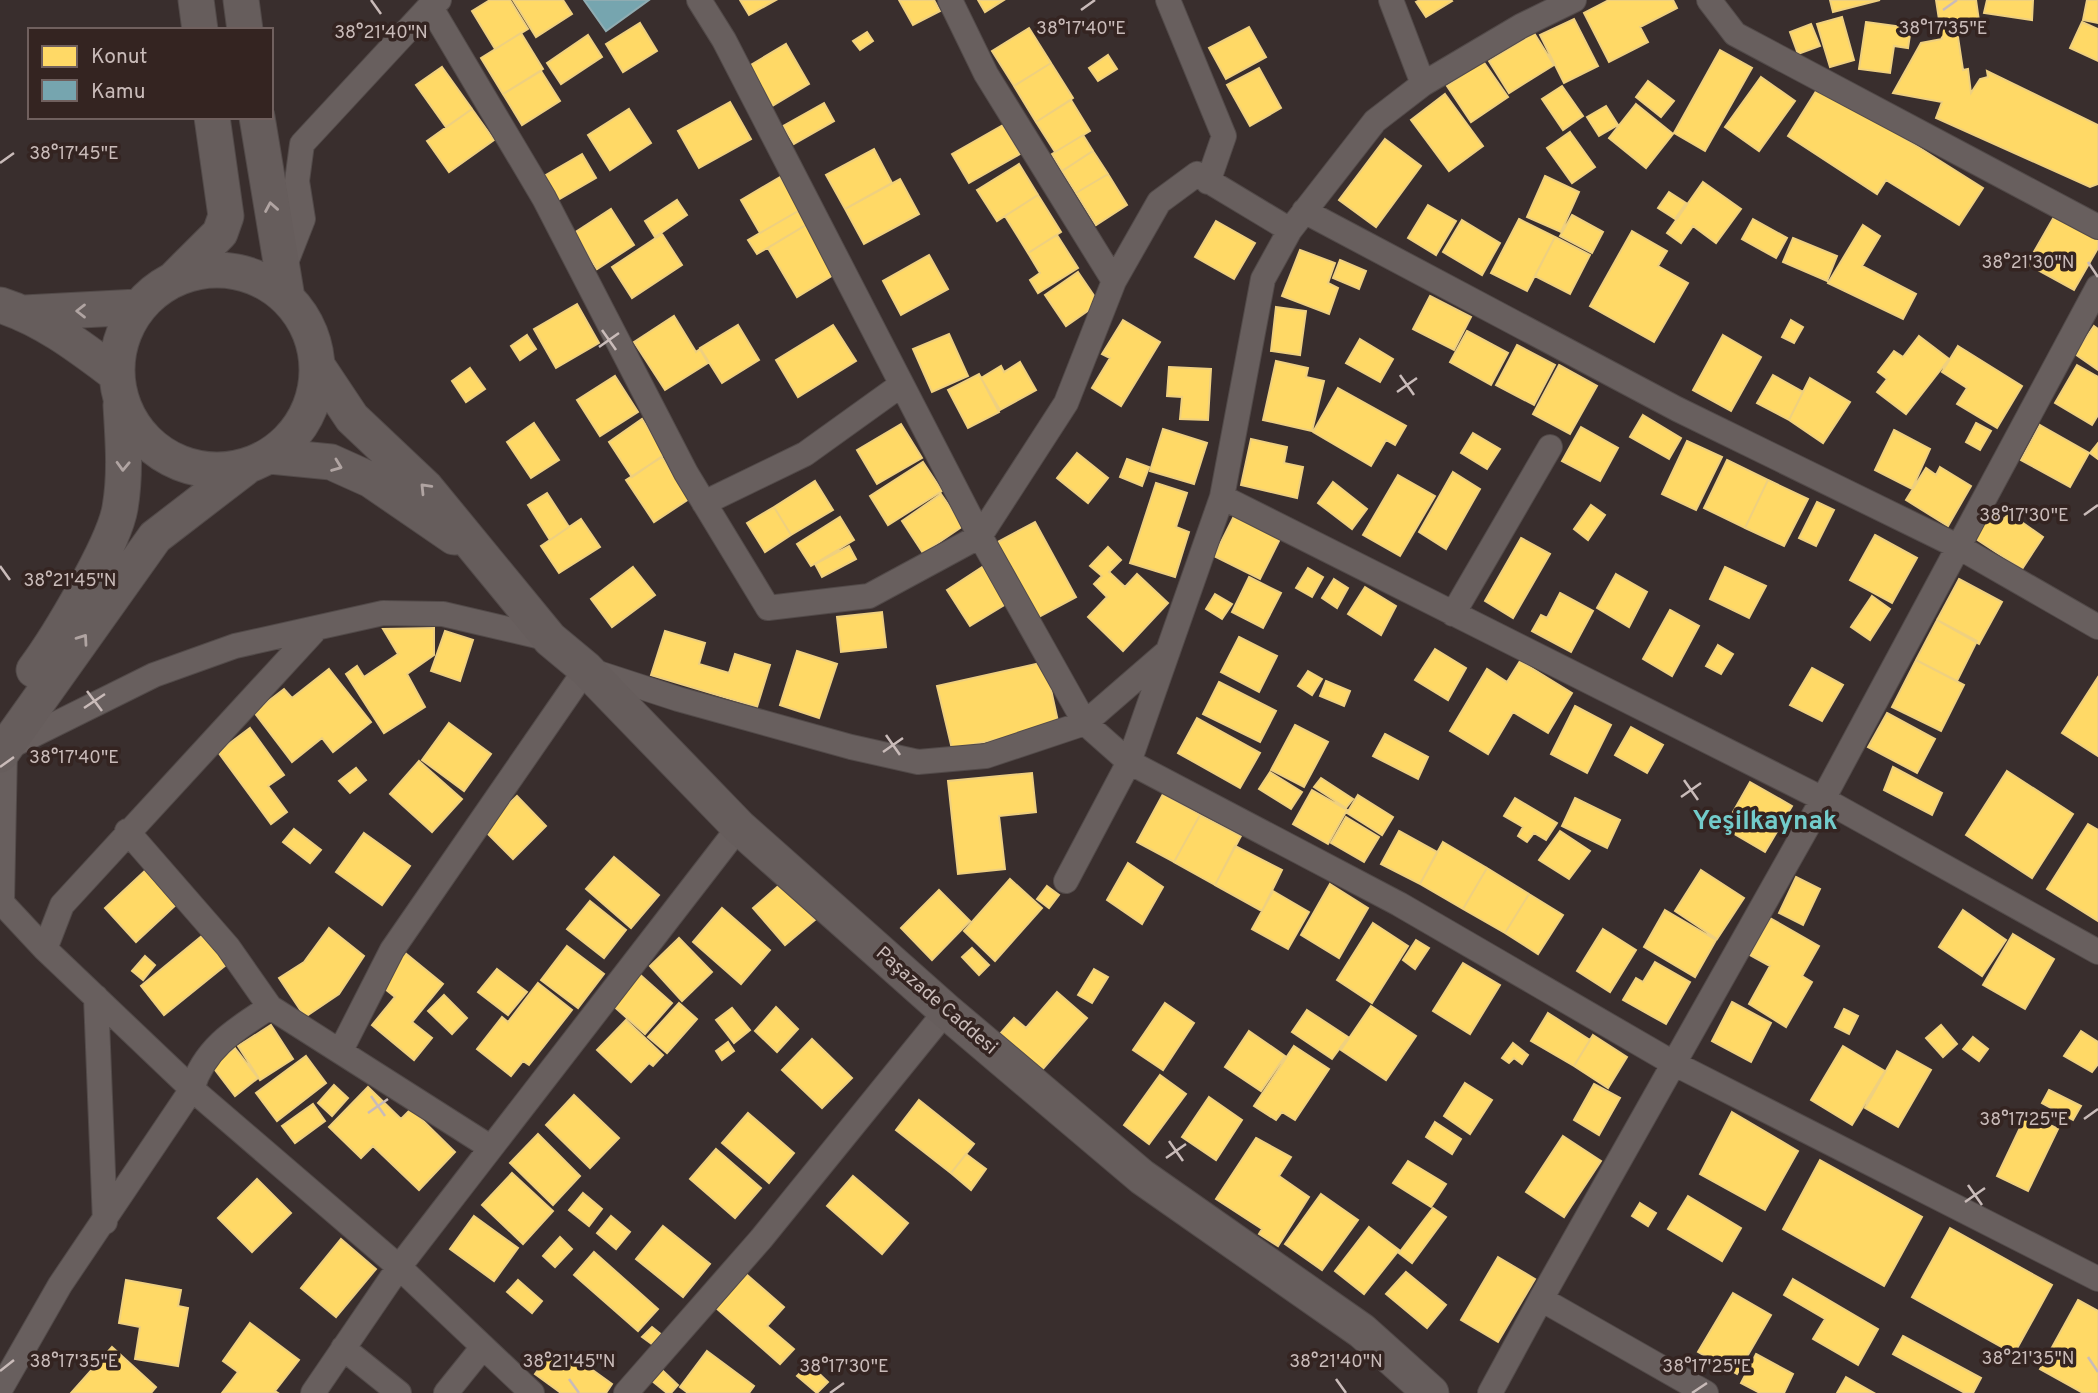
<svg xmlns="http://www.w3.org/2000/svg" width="2098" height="1393" viewBox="0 0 2098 1393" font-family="Overpass,sans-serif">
<rect width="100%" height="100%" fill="#392e2d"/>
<path fill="#ffd966" stroke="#efd07f" stroke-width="2" d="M490 0H510L528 29 495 49 472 11Z
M513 0H563L572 14 536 37Z
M740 0H776L749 15Z
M899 0H934L940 11 913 25Z
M978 0H1004L985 12Z
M1420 0H1451L1452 1 1426 17 1416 2Z
M1609 0H1673L1677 8 1640 27 1648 42 1609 62 1584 13Z
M1830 0H1880L1833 12Z
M1936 0H1976L1979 21 1956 24 1963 70 1968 69 1971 93 1980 79 1988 77 1987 71 2098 125V184L2090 187 1936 118 1942 102 1893 93 1921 43 1942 39Z
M1987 0H2033L2032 20 1984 13Z
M2087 0H2098V23L2083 20Z
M1842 17 1854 60 1830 67 1817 24Z
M1574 19 1598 66 1564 83 1540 35Z
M1866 22 1911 28 1908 48 1894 46 1890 73 1859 69Z
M2082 22 2098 29V61L2070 48Z
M640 23 657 51 623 72 606 44Z
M1811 24 1820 46 1798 54 1790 32Z
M1249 27 1266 57 1226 79 1209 48Z
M1029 28 1051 63 1014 86 992 51Z
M867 32 873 41 860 50 853 41Z
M521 33 543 69 503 94 481 58Z
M1534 33 1554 65 1509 93 1489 61Z
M588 35 602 57 561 84 547 63Z
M786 44 809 84 772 106 749 66Z
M1720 50 1752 68 1705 151 1674 133Z
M1108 55 1117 69 1098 81 1089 68Z
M1483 61 1508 97 1471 122 1447 86Z
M1051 63 1073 98 1036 122 1014 86Z
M442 67 472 109 446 127 416 85Z
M1259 68 1281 108 1250 126 1227 85Z
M541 71 560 101 522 125 503 94Z
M1761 77 1795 101 1759 151 1725 127Z
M1648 81 1674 101 1661 117 1636 97Z
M1820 85 1983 188 1959 225 1886 180 1877 194 1788 136Z
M1562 86 1583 116 1563 130 1542 99Z
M1445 94 1483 146 1449 171 1411 120Z
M1071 100 1090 131 1055 152 1036 122Z
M730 102 751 139 699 168 678 131Z
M824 103 834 121 794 144 783 126Z
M1636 104 1673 134 1646 168 1609 138Z
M1606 106 1618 125 1599 136 1587 117Z
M472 109 494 140 449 172 427 141Z
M629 109 651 143 610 170 588 135Z
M1003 125 1020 154 969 183 952 154Z
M1570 132 1595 167 1572 183 1547 148Z
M1083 135 1093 151 1062 171 1052 154Z
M1385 139 1421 166 1376 227 1339 200Z
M874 149 892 183 845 209 826 175Z
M1093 151 1108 174 1076 193 1062 171Z
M582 154 596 178 558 200 544 176Z
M1019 164 1038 195 997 221 977 190Z
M1108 174 1127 205 1096 225 1076 193Z
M1545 176 1579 192 1561 232 1527 217Z
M780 177 800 210 760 233 741 200Z
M900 179 919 214 864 244 845 209Z
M1703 182 1741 209 1716 243 1693 226 1681 243 1667 233Z
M1669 192 1686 203 1675 219 1658 208Z
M1038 195 1061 232 1028 253 1005 216Z
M677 200 687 215 655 237 645 221Z
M1428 205 1456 221 1436 255 1408 238Z
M611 209 634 245 597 269 574 233Z
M798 211 806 225 757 254 748 240Z
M1572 215 1603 232 1592 253 1560 236Z
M2055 215 2098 240V248L2074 290 2027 264Z
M1519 219 1555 237 1527 291 1491 273Z
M1753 219 1787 238 1776 258 1742 239Z
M1462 220 1500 243 1482 275 1443 252Z
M1216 221 1255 243 1234 279 1195 257Z
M806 225 835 274 797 297 768 248Z
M1863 225 1880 236 1862 266 1916 294 1903 319 1828 283Z
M1632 231 1667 251 1658 266 1688 283 1654 342 1590 306Z
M662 234 682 265 632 298 612 267Z
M1057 235 1078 268 1038 293 1030 280 1040 273 1028 253Z
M1555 237 1590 255 1570 294 1535 276Z
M1793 238 1837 256 1827 281 1783 262Z
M1300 250 1335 263 1328 283 1338 288 1329 314 1282 296Z
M929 255 948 289 901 315 883 281Z
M1340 260 1366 271 1359 289 1333 278Z
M1078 272 1099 303 1066 326 1045 295Z
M1430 296 1471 317 1454 350 1413 329Z
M577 304 599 343 556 368 534 329Z
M1276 307 1306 311 1300 355 1271 351Z
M674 316 696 352 700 349 708 363 665 390 634 342Z
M1123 320 1160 342 1121 406 1092 388 1110 358 1102 354Z
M1791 320 1803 327 1794 343 1782 337Z
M738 325 759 360 722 383 700 348Z
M833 325 856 361 798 397 776 360Z
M2094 326 2098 329V370L2075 354Z
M1467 331 1508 353 1491 385 1450 362Z
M949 334 968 376 932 392 913 349Z
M527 335 536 349 520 360 511 346Z
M1723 335 1761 357 1731 411 1693 390Z
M1919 336 1949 359 1906 414 1877 392 1887 379 1878 372 1894 351 1903 357Z
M1360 339 1393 359 1380 382 1346 363Z
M1517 345 1555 365 1534 405 1496 385Z
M1958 346 2022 386 1997 428 1957 404 1967 388 1942 372Z
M1276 361 1308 368 1306 377 1324 381 1312 431 1263 420Z
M1020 362 1036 390 1000 410 981 378 1001 366 1004 372Z
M1559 365 1597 386 1570 434 1533 414Z
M2077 365 2098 377V415L2092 425 2055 403Z
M1169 367 1211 369 1208 420 1180 419 1182 397 1167 396Z
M470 368 485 389 466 402 452 381Z
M979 374 999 412 968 428 948 390Z
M1773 375 1803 392 1789 420 1757 403Z
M615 376 638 412 600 436 577 400Z
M1810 378 1850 402 1823 443 1789 420Z
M1338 388 1406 426 1395 445 1386 440 1371 466 1313 432Z
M1643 415 1681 438 1669 459 1630 437Z
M642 419 665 454 632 477 609 442Z
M534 423 559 460 531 478 507 442Z
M1976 423 1991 431 1980 450 1966 442Z
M901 424 922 458 877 484 857 450Z
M2040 425 2089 453 2070 487 2021 460Z
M1581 427 1618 448 1600 481 1562 461Z
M1163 429 1207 443 1194 484 1150 471Z
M1894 430 1930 449 1912 489 1875 470Z
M1473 433 1500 449 1487 469 1461 453Z
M1251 439 1287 447 1284 463 1303 467 1297 498 1241 485Z
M1687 441 1722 457 1696 510 1662 494Z
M2098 443V459L2090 453Z
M1077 453 1108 478 1088 503 1057 478Z
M662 457 689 499 654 522 626 480Z
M1127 459 1149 467 1142 486 1120 477Z
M1727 460 1768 480 1745 528 1704 508Z
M923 462 942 491 888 525 870 496Z
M1940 467 1971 486 1948 526 1906 500 1926 468 1936 475Z
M1453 472 1480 489 1446 549 1419 532Z
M1398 475 1435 496 1400 556 1363 535Z
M1768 480 1808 499 1784 546 1745 528Z
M815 481 833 510 791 535 774 507Z
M1333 482 1367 509 1352 529 1318 503Z
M1156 483 1187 493 1176 527 1189 532 1175 577 1130 563Z
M547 493 569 527 550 540 528 505Z
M941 494 963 526 923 553 902 521Z
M1817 502 1834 510 1816 546 1799 538Z
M1591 505 1605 515 1588 540 1574 529Z
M774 507 791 535 765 552 747 523Z
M1988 508 2004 519 2009 513 2043 537 2022 569 1970 535Z
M1236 512 1282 535 1260 579 1214 556Z
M840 517 854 540 811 566 797 544Z
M581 519 600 547 559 573 541 546Z
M1035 522 1076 597 1037 618 996 543Z
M1875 535 1917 558 1892 603 1850 580Z
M1521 538 1550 554 1513 618 1485 601Z
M849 546 856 559 822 577 815 564Z
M1108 547 1121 560 1109 572 1125 587 1137 574 1168 603 1123 651 1088 617 1107 597 1094 584 1102 576 1090 566Z
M987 564 1011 601 970 626 947 590Z
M633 567 655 595 612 627 591 599Z
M1725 567 1766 586 1749 618 1710 599Z
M1308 568 1323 577 1312 597 1296 588Z
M1616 574 1647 592 1629 627 1597 608Z
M1249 577 1281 593 1263 628 1232 612Z
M1334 579 1348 588 1337 608 1322 598Z
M1959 579 2002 602 1979 644 1937 620Z
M1365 587 1396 606 1381 635 1348 614Z
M1560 593 1593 611 1571 652 1532 631 1541 615 1547 618Z
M1215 594 1232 604 1222 619 1206 609Z
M1872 596 1890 609 1870 640 1851 627Z
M1670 610 1699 626 1672 676 1643 659Z
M882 612 886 647 841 652 837 617Z
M1937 620 1977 641 1957 681 1916 660Z
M434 628V655L407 674 425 707 384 733 346 674 357 666 364 677 398 654 383 629Z
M445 631 473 640 460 681 431 671Z
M665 631 705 643 699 664 729 673 735 654 770 665 757 707 651 675Z
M1239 637 1277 656 1259 692 1221 672Z
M1718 645 1733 654 1721 674 1706 666Z
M1435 649 1466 668 1448 700 1415 680Z
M797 651 837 664 819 718 780 705Z
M1916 660 1964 685 1941 731 1892 707Z
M1520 661 1572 693 1548 733 1513 712 1488 754 1450 731 1487 669 1507 682Z
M1045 662 1059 726 952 749 937 686Z
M1812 668 1843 685 1822 721 1790 705Z
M329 669 371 722 333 752 322 738 292 762 254 712 284 689 292 698Z
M1308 671 1322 679 1312 695 1298 686Z
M2098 677V756L2062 733Z
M1326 681 1350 691 1344 706 1320 696Z
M1219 682 1276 711 1260 742 1203 714Z
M1575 706 1611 725 1587 773 1551 754Z
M1887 713 1935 739 1917 773 1868 747Z
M1197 718 1260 753 1240 788 1178 753Z
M449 723 491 754 464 791 422 760Z
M1295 725 1328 742 1304 787 1271 770Z
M1631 727 1663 745 1647 773 1615 755Z
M250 728 284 775 268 786 287 812 271 824 218 752Z
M1385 734 1428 757 1418 779 1373 756Z
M419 761 462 799 432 832 390 794Z
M1893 767 1942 793 1932 815 1884 790Z
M356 768 366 780 350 793 339 781Z
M2007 771 2073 814 2032 878 1966 835Z
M1270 772 1302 792 1291 809 1259 789Z
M1032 773 1036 812 999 816 1005 869 958 874 948 781Z
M1321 778 1353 799 1346 808 1314 787Z
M1750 782 1792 806 1765 852 1724 828Z
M1312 790 1347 810 1328 844 1293 824Z
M1163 794 1200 815 1174 862 1137 842Z
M1358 795 1393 817 1382 835 1347 813Z
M517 796 546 826 513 859 483 829Z
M1515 798 1557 823 1546 840 1534 833 1527 842 1518 836 1523 827 1504 816Z
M1575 798 1620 820 1607 848 1562 826Z
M1200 815 1241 836 1215 885 1174 862Z
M1346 817 1379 837 1364 862 1331 843Z
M2088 824 2098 830V921L2047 889Z
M294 829 321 850 310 863 283 842Z
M1399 831 1437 852 1420 884 1381 864Z
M1560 831 1590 851 1569 879 1539 860Z
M364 833 410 866 382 905 336 872Z
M1443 842 1487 868 1463 909 1420 884Z
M1235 846 1282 870 1262 911 1215 885Z
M614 857 659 895 631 928 586 889Z
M1128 863 1163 887 1142 924 1107 900Z
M148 868 179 902 136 942 105 908Z
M1487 868 1529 894 1505 933 1463 909Z
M1701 870 1744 898 1717 939 1675 911Z
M1796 877 1820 889 1803 925 1779 913Z
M1010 879 1042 908 995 961 964 931Z
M783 882 815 920 785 945 753 908Z
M1330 884 1368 908 1339 958 1301 935Z
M1047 886 1059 895 1049 908 1037 899Z
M939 890 970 921 932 960 901 928Z
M1273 891 1309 912 1288 949 1252 929Z
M1529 894 1563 915 1538 954 1505 933Z
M590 901 626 930 604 958 567 929Z
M722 908 770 950 741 984 693 942Z
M1665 910 1716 940 1695 977 1644 947Z
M1963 910 2006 940 1982 976 1939 947Z
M1770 918 1819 946 1802 976 1812 982 1786 1027 1749 1004 1770 966 1750 955Z
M1373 923 1408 946 1372 1003 1337 980Z
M329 928 364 956 339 994 305 1017 279 978 304 962Z
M1603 929 1636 950 1610 992 1577 971Z
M208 931 232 960 164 1015 141 986Z
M2013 934 2054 959 2025 1009 1983 985Z
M679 938 712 972 682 1001 650 966Z
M1416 940 1429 948 1415 969 1403 960Z
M567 946 604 974 578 1008 541 980Z
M972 948 989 965 979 975 962 957Z
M404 952 443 984 412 1022 432 1038 414 1060 372 1025 395 997 379 984Z
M145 956 155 965 143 980 132 971Z
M1655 962 1690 982 1666 1024 1623 1000 1636 978 1643 982Z
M1463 963 1500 985 1470 1034 1433 1011Z
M497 969 527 992 508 1015 478 992Z
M1094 969 1108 977 1092 1003 1078 995Z
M637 972 672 1003 645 1034 610 1003Z
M538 983 572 1010 529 1065 523 1061 511 1076 477 1049 502 1017 508 1022Z
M1057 992 1087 1018 1041 1071 1000 1034 1014 1018 1026 1028Z
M444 995 467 1018 452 1034 428 1011Z
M1732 1002 1771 1023 1751 1062 1712 1041Z
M679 1003 697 1019 667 1053 648 1037Z
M1165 1003 1194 1023 1163 1070 1133 1050Z
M1371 1006 1416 1036 1386 1080 1341 1050Z
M776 1007 798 1029 777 1052 755 1031Z
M732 1008 750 1030 734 1043 716 1020Z
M1844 1009 1858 1016 1849 1034 1835 1027Z
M1307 1010 1348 1037 1332 1059 1292 1032Z
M1548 1013 1590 1040 1574 1066 1531 1041Z
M626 1020 663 1055 653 1066 649 1063 631 1082 597 1050Z
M271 1025 293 1059 260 1080 238 1046Z
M1941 1025 1957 1044 1943 1057 1926 1038Z
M1249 1031 1285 1056 1261 1091 1225 1067Z
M2081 1031 2098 1042V1064L2092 1072 2064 1056Z
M1593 1035 1627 1057 1608 1088 1574 1066Z
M1973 1037 1988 1049 1979 1061 1963 1049Z
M812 1039 852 1078 822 1108 782 1070Z
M728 1042 734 1051 722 1060 716 1051Z
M1513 1043 1528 1055 1522 1064 1514 1058 1509 1063 1502 1058Z
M1294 1046 1329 1069 1295 1120 1282 1112 1276 1120 1254 1106Z
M1843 1046 1885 1071 1852 1125 1811 1100Z
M235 1048 258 1078 235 1096 212 1066Z
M1897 1051 1931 1070 1898 1127 1865 1108Z
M306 1056 326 1083 277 1121 256 1093Z
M1160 1075 1186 1094 1149 1144 1124 1125Z
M1465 1083 1492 1100 1470 1134 1444 1116Z
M1594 1084 1620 1098 1599 1135 1574 1120Z
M334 1085 348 1098 332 1116 318 1103Z
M368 1087 401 1119 411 1109 455 1152 419 1190 373 1146 361 1158 329 1127Z
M2049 1090 2081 1106 2073 1120 2042 1103Z
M574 1095 619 1138 590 1168 546 1125Z
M1209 1097 1242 1120 1216 1160 1182 1137Z
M919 1100 974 1144 951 1173 896 1130Z
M313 1104 325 1121 295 1143 282 1126Z
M1732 1112 1798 1151 1765 1210 1700 1174Z
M748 1113 794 1153 769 1183 722 1143Z
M2027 1113 2058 1129 2028 1191 1997 1176Z
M1435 1122 1461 1139 1452 1154 1426 1137Z
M538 1134 580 1176 553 1205 510 1163Z
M1563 1136 1601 1161 1564 1217 1526 1192Z
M1256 1138 1291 1157 1279 1176 1309 1197 1278 1246 1259 1234 1262 1229 1216 1199Z
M716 1149 761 1188 735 1218 690 1179Z
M966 1154 986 1169 971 1190 951 1173Z
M1820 1160 1922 1217 1884 1286 1783 1229Z
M1408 1161 1446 1184 1431 1207 1393 1183Z
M512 1173 553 1211 523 1244 482 1205Z
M853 1176 908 1223 882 1254 827 1206Z
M257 1179 291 1213 252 1252 218 1218Z
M583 1193 602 1209 589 1226 569 1210Z
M1321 1194 1358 1220 1322 1270 1285 1244Z
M1688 1196 1741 1228 1722 1261 1668 1229Z
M1640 1203 1656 1213 1648 1226 1632 1216Z
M1433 1208 1446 1217 1412 1263 1399 1253Z
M474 1216 518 1248 494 1281 450 1249Z
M611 1216 630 1232 616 1249 597 1233Z
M663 1226 710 1264 683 1297 636 1259Z
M1369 1227 1399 1250 1364 1294 1335 1271Z
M1950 1228 2052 1285 2014 1354 1912 1297Z
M560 1237 572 1249 555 1267 543 1256Z
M341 1239 376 1269 336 1317 301 1288Z
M594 1252 658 1309 638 1331 574 1275Z
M1498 1257 1535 1279 1498 1342 1461 1320Z
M1406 1272 1446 1305 1427 1328 1386 1294Z
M746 1274 784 1307 767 1326 794 1349 780 1364 716 1308Z
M1793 1279 1878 1329 1858 1365 1813 1339 1825 1319 1784 1295Z
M126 1280 181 1290 178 1306 188 1308 178 1366 135 1359 140 1327 119 1323Z
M518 1280 542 1301 532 1313 507 1292Z
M1733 1293 1771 1315 1737 1374 1698 1352Z
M2078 1300 2098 1311V1393H2083L2040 1369Z
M250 1323 299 1360 275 1391 278 1393H222L238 1372 223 1361Z
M652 1327 662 1335 653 1345 642 1337Z
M1903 1336 1981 1378 1973 1393H1965L1893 1354Z
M112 1347 156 1387 151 1393H71Z
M707 1351 754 1386 749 1393H688L680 1387Z
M1756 1354 1793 1374 1784 1393H1760L1741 1383Z
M548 1356 564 1368 573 1356 612 1384 606 1393H561L535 1374Z
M809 1364 828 1382 817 1393 797 1376Z
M662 1370 678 1385 671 1393H667L652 1381Z
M1846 1377 1874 1393H1837Z"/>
<path fill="#76a5af" stroke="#8facb2" stroke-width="2" d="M584 0H649L606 31Z"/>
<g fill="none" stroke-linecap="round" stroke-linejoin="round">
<defs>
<path id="street" d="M950 0 986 74 1114 281
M1168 0 1224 136 1208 182
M1391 0 1423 84
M1709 0 1735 34 2098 227
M430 6 544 198 686 473 768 608 869 596 980 536 724 40 699 0
M1304 211 1677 409 1957 546 2098 627
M1290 230 1197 174 1159 202 1114 281 1066 403 980 536 1085 723 1129 762 1399 904 1673 1063 2098 1279
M283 270 303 219 297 181 302 144 430 6 439 0
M1222 497 1823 799 2098 952
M704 503 805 454 901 385
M1453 614 1550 447
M317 628 62 905 45 949 192 1089 399 1267 532 1393
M127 831 228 947 270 1007 490 1147
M1066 881 1129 762 1222 497 1263 279 1290 230 1375 121 1423 84 1521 26 1574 0
M45 949 2 903 5 749 154 675 235 646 383 613 443 614 550 639
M96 997 105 1222
M341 1050 392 950 586 669 678 699 851 747 918 762 986 756 1085 723 1168 651
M343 1348 399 1393
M0 1390 60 1285 192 1089C204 1048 236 1029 270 1007
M313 1393 399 1267 739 827
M446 1393 483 1347
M626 1393 761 1239 946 1011
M1490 1393 1541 1299
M1706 1393 1541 1299 1823 799 2098 287"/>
<path id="secondary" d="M196 0 200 30
M241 0 245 30
M257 117 287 298
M117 370a100 100 0 1 1 200 0a100 100 0 1 1-200 0Z
M175 278 220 233 226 216 212 117
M0 305C44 319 80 347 116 374
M24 313 138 307
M318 367 352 418 426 488 550 639 586 669 739 827 946 1011 1142 1177 1362 1331 1431 1393
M270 456 331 462 371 480 454 537
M34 670C58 638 114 544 120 508 126 473 123 440 121 405
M0 755 155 537 246 467"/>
</defs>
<use href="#street" stroke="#524a49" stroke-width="26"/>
<use href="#secondary" stroke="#524a49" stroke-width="37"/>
<use href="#street" stroke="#685f5e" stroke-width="24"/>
<use href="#secondary" stroke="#665d5c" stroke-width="35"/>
</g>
<defs><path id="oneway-chevron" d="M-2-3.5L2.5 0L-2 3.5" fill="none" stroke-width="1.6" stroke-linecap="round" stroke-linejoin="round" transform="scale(1.75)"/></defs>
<g stroke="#b0a4a2">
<use href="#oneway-chevron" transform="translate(271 207) rotate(-100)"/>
<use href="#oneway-chevron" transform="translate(81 311) rotate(180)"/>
<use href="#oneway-chevron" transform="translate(123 466) rotate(92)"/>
<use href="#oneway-chevron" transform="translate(337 466) rotate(21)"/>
<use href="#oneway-chevron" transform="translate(425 488) rotate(-134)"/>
<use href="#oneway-chevron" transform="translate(83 639) rotate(-55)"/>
</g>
<path fill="none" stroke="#c9bbb9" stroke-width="2.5" d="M371 0 381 14M1081 10 1095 0M1943 10 1957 0M0 163 14 153M2088 262 2098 277M602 330 616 350M599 347 619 333M1400 375 1414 395M1397 392 1417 378M2084 515 2098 505M0 566 10 580M87 691 102 711M84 708 105 694M886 735 900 755M883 752 903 738M0 767 14 757M1684 780 1698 800M1681 797 1701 783M371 1096 385 1116M368 1113 388 1099M2084 1119 2098 1109M1169 1141 1183 1161M1166 1158 1186 1144M1968 1185 1982 1205M1965 1202 1985 1188M2088 1357 2098 1372M0 1371 14 1360M569 1379 579 1393M1336 1379 1346 1393M830 1393 844 1383M1692 1393 1707 1383"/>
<g text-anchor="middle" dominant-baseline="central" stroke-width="7" stroke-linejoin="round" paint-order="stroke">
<g font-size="19" fill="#c9bbb9" stroke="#342421">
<text transform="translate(936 1001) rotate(41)">Paşazade Caddesi</text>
</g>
<g font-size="26" font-weight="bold" fill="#72cbca" stroke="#342421">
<text x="1765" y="822">Yeşilkaynak</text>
</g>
</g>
<g font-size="18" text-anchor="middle" fill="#c9bbb9" stroke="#342421" stroke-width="7" stroke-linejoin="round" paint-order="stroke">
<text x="1081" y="34">38°17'40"E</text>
<text x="1943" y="34">38°17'35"E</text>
<text x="381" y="38">38°21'40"N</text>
<text x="74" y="159">38°17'45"E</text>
<text x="2028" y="268">38°21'30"N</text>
<text x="2024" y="521">38°17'30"E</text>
<text x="70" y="586">38°21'45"N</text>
<text x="74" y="763">38°17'40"E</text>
<text x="2024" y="1125">38°17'25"E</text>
<text x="2028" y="1364">38°21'35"N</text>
<text x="74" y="1367">38°17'35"E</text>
<text x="569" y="1367">38°21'45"N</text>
<text x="1336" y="1367">38°21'40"N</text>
<text x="844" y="1372">38°17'30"E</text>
<text x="1707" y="1372">38°17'25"E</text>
</g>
<rect x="28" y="28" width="245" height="91" fill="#342421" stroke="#70605e" stroke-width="2"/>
<rect x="42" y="46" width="35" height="21" fill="#ffd966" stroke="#70605e" stroke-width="2"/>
<text x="91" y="63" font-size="21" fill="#c9bbb9">Konut</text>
<rect x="42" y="80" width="35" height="21" fill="#76a5af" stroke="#70605e" stroke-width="2"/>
<text x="91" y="98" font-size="21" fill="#c9bbb9">Kamu</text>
</svg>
